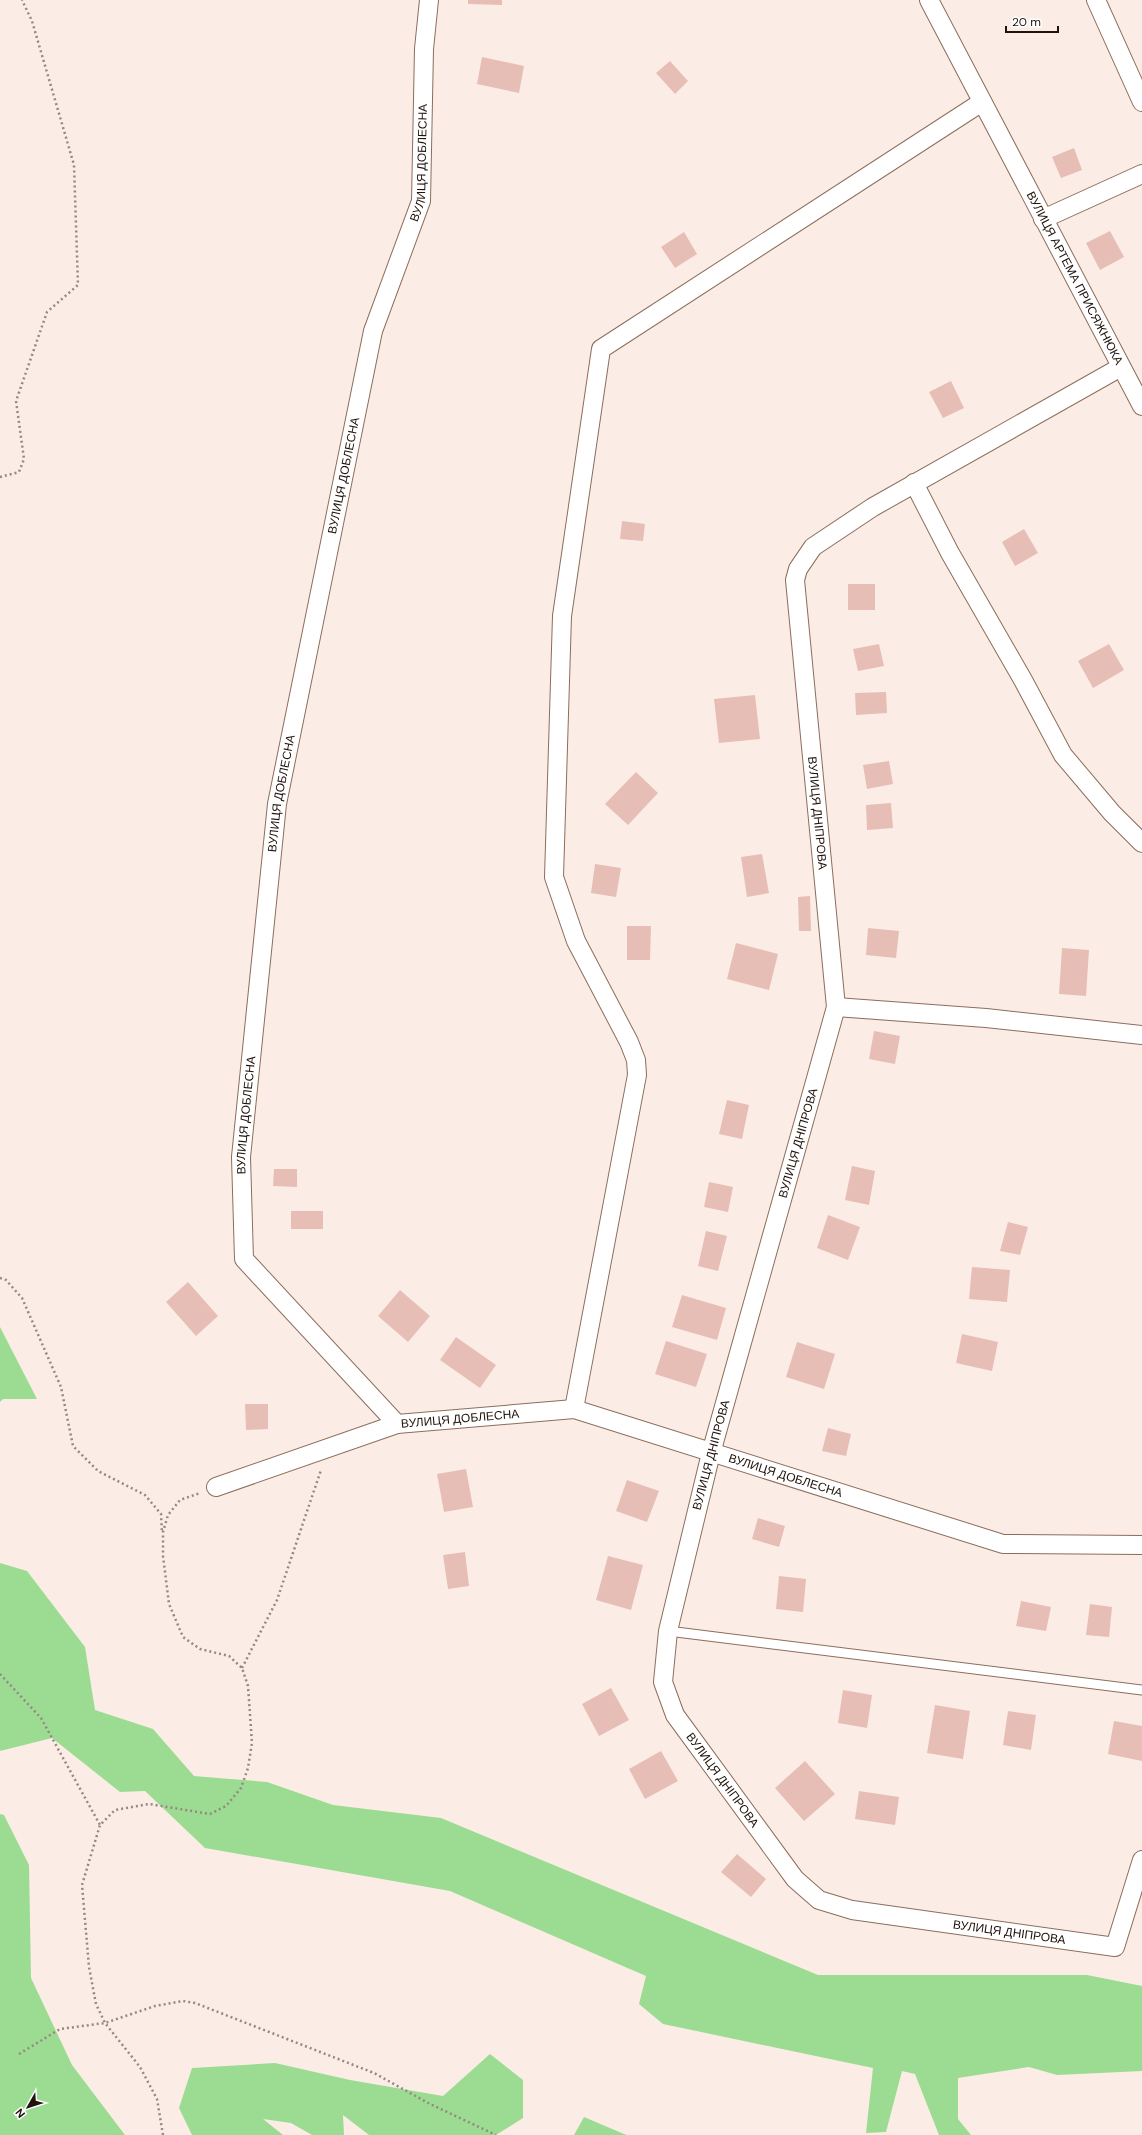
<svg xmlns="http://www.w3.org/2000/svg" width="1142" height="2135" viewBox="0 0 1142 2135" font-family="'DM Sans',sans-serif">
<rect width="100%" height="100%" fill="#fbede5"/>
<path fill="#9bdc92" d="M0 1327 37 1399H3L0 1402Z
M0 1563 27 1571 85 1647 95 1710 153 1729 194 1776 267 1782 333 1805 441 1818 818 1975H1087L1142 1986V2071L1057 2075 1029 2067 958 2078V2119L971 2135H939L915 2074 902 2071 886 2132 866 2133 873 2068 663 2024 639 2004 646 1976 450 1891 205 1848 145 1791 120 1792 52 1738 0 1751Z
M0 1814 4 1815 29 1865 31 1978 72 2065 125 2135H0Z
M490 2054 523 2080V2118L496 2135H369L343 2115 344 2135H312L291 2123 263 2119 283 2135H192L179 2108 192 2068 275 2063 350 2080 443 2096Z
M584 2117 624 2134 627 2135H574Z"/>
<path fill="#e7beb6" d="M468 0H502V5L468 4Z
M482 57 524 66 519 93 477 84Z
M670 61 688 81 675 94 656 73Z
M1074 148 1082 170 1061 178 1052 157Z
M1110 231 1124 257 1100 270 1086 243Z
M684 232 697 254 675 268 661 247Z
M951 381 964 408 943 418 929 392Z
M622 521 645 524 643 541 620 539Z
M1024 529 1038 553 1015 566 1002 542Z
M848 584H875V610H848Z
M879 644 884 666 858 671 853 649Z
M1109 644 1124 670 1093 688 1078 661Z
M886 692 887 713 856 715 855 693Z
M755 695 760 739 719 743 714 699Z
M889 761 893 784 867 789 863 765Z
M636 772 658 793 628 825 605 804Z
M891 803 893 828 867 830 866 805Z
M762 854 769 893 747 897 741 857Z
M595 864 621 868 616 897 591 893Z
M810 896 811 931H799L798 897Z
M627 926H651L650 960H627Z
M868 928 899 931 896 958 866 955Z
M736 943 778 954 769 990 727 979Z
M1062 948 1089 950 1086 996 1059 994Z
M874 1031 900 1036 895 1064 869 1059Z
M727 1100 749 1105 742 1139 719 1134Z
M852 1166 875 1171 869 1205 845 1200Z
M274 1169H297V1187L273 1186Z
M709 1182 733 1187 728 1212 704 1207Z
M291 1211H323V1229H291Z
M828 1215 860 1227 848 1260 817 1248Z
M1008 1222 1028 1227 1020 1255 1000 1251Z
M706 1231 727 1236 718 1271 698 1266Z
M972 1267 1010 1270 1007 1302 969 1299Z
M188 1282 218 1316 196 1336 166 1302Z
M400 1290 430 1316 408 1342 378 1316Z
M682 1295 726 1308 717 1340 672 1327Z
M962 1334 998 1342 992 1371 956 1363Z
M456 1337 496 1365 480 1388 440 1360Z
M666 1341 707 1354 696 1387 655 1374Z
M797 1342 835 1354 824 1389 786 1377Z
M245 1404H268V1429L246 1430Z
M828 1428 851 1434 846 1456 822 1451Z
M466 1469 473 1507 444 1512 437 1474Z
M627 1480 659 1491 647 1522 616 1511Z
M758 1518 785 1526 779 1547 752 1539Z
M465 1552 469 1586 448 1589 443 1555Z
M608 1556 643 1565 631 1610 596 1600Z
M779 1576 806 1579 803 1612 776 1609Z
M1021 1601 1051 1607 1046 1631 1016 1626Z
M1090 1604 1112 1607 1109 1637 1086 1635Z
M611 1688 629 1720 599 1736 582 1704Z
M843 1690 872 1695 867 1728 838 1723Z
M935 1705 970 1711 963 1759 927 1753Z
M1008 1711 1036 1715 1031 1750 1003 1745Z
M1114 1721 1142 1726V1761L1108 1754Z
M661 1751 678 1781 645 1799 629 1769Z
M805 1761 835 1794 804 1821 775 1788Z
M859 1791 899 1797 895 1825 855 1819Z
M737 1854 766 1879 751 1897 721 1872Z"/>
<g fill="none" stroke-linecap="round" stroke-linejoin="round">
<defs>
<path id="lane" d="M668 1631 1142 1690"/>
<g id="street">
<path id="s1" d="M929 0 1142 406"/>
<path d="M1096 0 1142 102"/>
<path d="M1043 219 1142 174"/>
<path id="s2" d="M1121 367 873 507 813 547 798 569 795 580 836 1007 711 1453 668 1631 663 1682 675 1715 795 1879 819 1900 852 1910 1115 1947 1142 1860"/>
<path d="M914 483 950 553 1023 680 1063 755 1112 813 1142 843"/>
<path d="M836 1007 986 1018 1142 1035"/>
<path d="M574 1409 637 1075 636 1060 629 1042 576 941 554 877 562 616 601 349 982 102"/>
<path id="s3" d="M397 1424 244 1259 241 1157 277 804 373 331 421 201 424 49 429 0"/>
<path id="s4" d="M216 1487 397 1424 574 1409 1003 1544 1142 1545"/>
</g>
</defs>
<use href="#lane" stroke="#8c6d5b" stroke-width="11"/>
<use href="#street" stroke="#8c6d5b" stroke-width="20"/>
<path stroke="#958881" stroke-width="2.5" stroke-dasharray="2 3" stroke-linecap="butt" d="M0 477 19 472 24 459 16 401 47 312 78 285 74 165 32 21 22 0
M0 1278 6 1280 22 1298 61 1387 73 1446 98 1471 145 1495 161 1514 162 1533
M242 1668 277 1600 321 1470
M0 1674 41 1718 100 1825
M19 2054 60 2029 105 2023 155 2006 183 2001 195 2003 374 2073 430 2104 496 2135
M163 2135 157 2099 140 2067 105 2023 96 2004 89 1967 82 1885 100 1825 115 1810 149 1804 210 1814 226 1806 241 1788 248 1768 252 1743 248 1686 242 1668 229 1656 200 1649 183 1637 169 1604 163 1556V1532L168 1515 180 1500 200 1493"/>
<use href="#lane" stroke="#fff" stroke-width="9"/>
<use href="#street" stroke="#fff" stroke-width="18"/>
</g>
<g text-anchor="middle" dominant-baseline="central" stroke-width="4" stroke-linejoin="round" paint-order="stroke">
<g font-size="12" fill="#1f130c" stroke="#fff">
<text stroke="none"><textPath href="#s3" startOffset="1341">ВУЛИЦЯ ДОБЛЕСНА</textPath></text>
<text stroke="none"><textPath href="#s1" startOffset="314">ВУЛИЦЯ АРТЕМА ПРИСЯЖНЮКА</textPath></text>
<text stroke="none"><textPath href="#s3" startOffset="1017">ВУЛИЦЯ ДОБЛЕСНА</textPath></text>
<text stroke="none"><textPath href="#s3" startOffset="693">ВУЛИЦЯ ДОБЛЕСНА</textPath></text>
<text stroke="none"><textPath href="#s2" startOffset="629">ВУЛИЦЯ ДНІПРОВА</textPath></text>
<text stroke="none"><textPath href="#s3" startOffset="369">ВУЛИЦЯ ДОБЛЕСНА</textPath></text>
<text transform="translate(798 1143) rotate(-74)">ВУЛИЦЯ ДНІПРОВА</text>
<text stroke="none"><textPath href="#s4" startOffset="255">ВУЛИЦЯ ДОБЛЕСНА</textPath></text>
<text transform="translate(711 1455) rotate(-75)">ВУЛИЦЯ ДНІПРОВА</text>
<text stroke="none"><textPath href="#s4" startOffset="591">ВУЛИЦЯ ДОБЛЕСНА</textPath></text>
<text stroke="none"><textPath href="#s2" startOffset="1637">ВУЛИЦЯ ДНІПРОВА</textPath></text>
<text stroke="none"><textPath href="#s2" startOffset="1985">ВУЛИЦЯ ДНІПРОВА</textPath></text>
</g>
</g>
<g transform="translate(28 2107) rotate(231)" stroke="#ffffff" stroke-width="3" paint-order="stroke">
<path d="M0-3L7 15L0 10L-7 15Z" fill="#1f130c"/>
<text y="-6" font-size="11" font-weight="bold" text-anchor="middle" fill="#1f130c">N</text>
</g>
<path d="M1006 26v6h52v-6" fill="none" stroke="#1f130c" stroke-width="2"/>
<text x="1012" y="26" font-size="12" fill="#1f130c" stroke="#ffffff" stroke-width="3" paint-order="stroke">20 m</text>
</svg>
